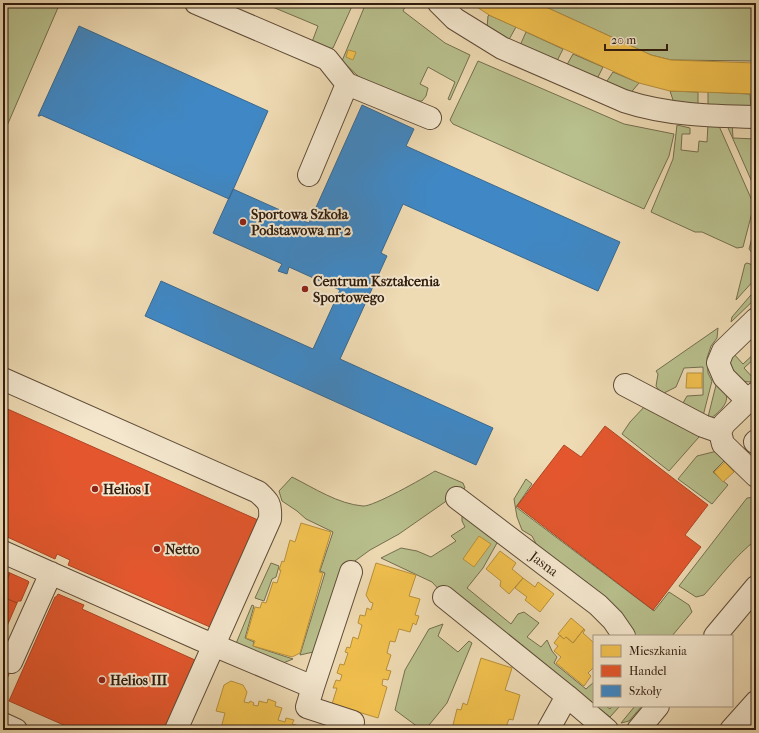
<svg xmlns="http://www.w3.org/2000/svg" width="759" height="733" viewBox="0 0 759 733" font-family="'IM FELL French Canon',serif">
<rect width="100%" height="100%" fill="#eedab3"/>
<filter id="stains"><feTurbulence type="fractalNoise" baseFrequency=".005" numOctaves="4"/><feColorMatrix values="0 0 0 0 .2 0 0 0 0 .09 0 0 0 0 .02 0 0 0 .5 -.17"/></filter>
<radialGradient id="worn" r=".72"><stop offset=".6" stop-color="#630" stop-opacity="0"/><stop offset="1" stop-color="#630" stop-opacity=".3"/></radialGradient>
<path fill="#b8c08d" stroke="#746e4e" d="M3 3H60L3 135Z
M263 3H353V4L333 48 328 49 312 42 318 26Z
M366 3H407L403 11 445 43 470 55 450 100 448 99 455 82 428 67 420 84 428 88 426 96 422 101H414L372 84 358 76 342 61Z
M537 3H756V61L671 60 651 55Z
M489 15 516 27 506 45 487 28 488 16Z
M526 32 563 49 554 67 518 50Z
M573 54 603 67 595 83 564 70Z
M478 61 624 124 674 134 669 156 644 209 453 124 450 120Z
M613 72 639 83 628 96 603 87Z
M670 91 698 92V108L675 106Z
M708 92 750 94 751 110 708 109Z
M725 121 732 122 733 138 756 139V191Z
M708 124 719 126 754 205 743 247 737 248 702 232H695L651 212 673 159 677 125 690 128V134H682L681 150 698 152 699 141 707 142Z
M756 223V255L753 254 749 249Z
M747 263 756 266V278L736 300 745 264Z
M756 289V298L731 322 732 317Z
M718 328 717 338 711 346 707 358 708 373 712 381 703 416 683 403 687 396 703 395V367L684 368 676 387 664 393 659 390 656 386 658 374 656 371Z
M756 352V357L744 368 754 379 750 382C733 381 734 373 728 359L733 353 743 364Z
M717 381C719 385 724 390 726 394 730 405 714 416 707 421Z
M646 405 697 431 699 437 669 471 622 434 630 422Z
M717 451 726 459 713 472 728 485 712 504 678 479 697 456Z
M435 471 463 483 465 488 399 534 370 550 348 566 322 650 300 655 325 573 320 571 333 532 306 519 297 511 282 501 279 491 292 477C314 488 338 504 363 506 373 507 424 478 435 471Z
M526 479 532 484 516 507 654 611 669 592 689 605 692 612 672 636H630L543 557 532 536 522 530 517 517 514 499Z
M756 497V540C736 555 721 576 704 595L696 597 679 586 747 498Z
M462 516C474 524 490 532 497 543L483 568 467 588 511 624 518 614 524 612 539 623 527 637 541 647 547 640 552 651 557 657 554 663 586 689 594 682V704L499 629 443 594 432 582 381 558 401 548 417 551 431 557 456 541 451 536 465 527 462 521Z
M271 563 279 566 276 577 272 579 264 601 255 598Z
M252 605 254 606 245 638 254 642 253 646 293 659 283 663 235 646Z
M443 624 438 636 458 652 469 641 472 643 447 703 425 730H422L395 710 405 670 429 629Z
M596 706H606L610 709 612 706H620L610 717Z
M635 706H642L629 721 621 723Z"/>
<path fill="#f2c14e" stroke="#b8903b" d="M471 3H537L651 55 671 60 756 63V94L670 91 639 83 489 15Z
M348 50 356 52 353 60 346 57Z
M687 373H702V388H686Z
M725 462 734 472 723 482 714 472Z
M301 523 331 532 319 572 323 573 300 653 292 657 253 646 255 641 246 638 255 607 260 608 262 602 266 603 273 582 277 583 281 570H279L282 561 284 562 290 540 295 542Z
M479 536 491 544 474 567 463 559Z
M500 551 516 563 512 569 523 578 509 594 500 586 501 581 486 569Z
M376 563 416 575 409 596 420 599 415 615 419 616 416 625 413 623 410 632 399 629 395 642 390 641 387 653 391 655 386 670 391 671 388 680 383 679 382 685 387 687 378 718 332 704 337 688H333L336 680 340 681 342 675 337 673 340 664 344 665 348 653 345 652 347 647 350 648 353 637 358 639 362 625 358 623 360 615 365 616 367 608 371 610 373 603 370 602 366 595Z
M523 578 535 587 538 582 554 594 540 612 525 600 527 597 515 588Z
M571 618 584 629 573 643 566 637 564 639 558 634Z
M584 629 585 630 583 633 594 643V669L593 668 588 673 591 676 584 686 556 663 561 657 554 651 558 646 554 643 560 635 564 639 566 637 573 643Z
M481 658 512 668 505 690 520 695 513 720 509 719 506 727 500 725 499 730H455L456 726 453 725 457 709 461 710 463 703 467 705Z
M231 681 243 685 247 692 244 702 249 703 250 701 254 703 253 705 258 706 259 701 267 703 268 699 276 702 275 706 282 708 278 720 285 722 286 718 294 720 292 724 313 730H207L208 728 211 730 212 725 221 728 225 713 216 711 224 685Z"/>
<path fill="#e4572e" stroke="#ae4524" d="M3 407 258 520 210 627 68 565 70 560 57 554 55 559 3 535Z
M605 426 708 505 685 535 701 547 653 610 517 506 564 445 581 457Z
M3 570 10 573 3 587Z
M10 573 28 581 29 582 21 601H18L17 603 3 597V587Z
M58 594 84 605 82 609 195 660 197 656 164 730H75L9 701 55 597H56Z
M3 597 17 603 4 633 3 632Z
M8 673 9 674 3 688V674L7 676Z"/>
<path fill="#3f88c5" stroke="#3a688e" d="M79 26 268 111 229 199 41 115 40 116H38Z
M362 105 414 129 406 146 620 242 598 291 403 204 381 253 387 256 340 359 493 428 476 465 145 316 161 281 313 349 340 290 289 267 287 274 278 271 282 264 213 233 233 189 309 223Z"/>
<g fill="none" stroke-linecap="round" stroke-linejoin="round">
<defs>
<path id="minor" d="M196 3 327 59 347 84 309 175
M439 3 455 19 502 48 624 101C666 115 712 116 756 117
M347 84 430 118
M3 379 258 492C269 502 271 504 270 519L176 730
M625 385 703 426 720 432
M756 393 724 424 720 432 723 444 756 476
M748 401 724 377 718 363 723 351 756 319
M755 442 756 441
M457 498 598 605 613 620 624 636
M3 552 199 639 313 687 351 572
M444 597 567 696 607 730
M715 636 756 587
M3 658 11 662 51 573
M313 687 307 707 353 722 351 730
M3 724 16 730
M548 730 567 696
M638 730 658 706
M731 730 756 702"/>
</defs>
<use href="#minor" stroke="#5f4c37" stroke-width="24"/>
<use href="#minor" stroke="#f4e7ce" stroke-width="22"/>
</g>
<g fill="#8f2418" stroke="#f4e7ce" stroke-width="1.5">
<circle cx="243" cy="222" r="4"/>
<circle cx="305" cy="289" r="4"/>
<circle cx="95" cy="489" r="4"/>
<circle cx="157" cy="549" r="4"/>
<circle cx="102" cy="680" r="4"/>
</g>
<g text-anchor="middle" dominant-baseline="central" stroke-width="4" stroke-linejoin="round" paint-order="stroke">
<g font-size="14" font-weight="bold" fill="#2f1c0e" stroke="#f4e7ce" text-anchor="start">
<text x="251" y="214">Sportowa Szkoła<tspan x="251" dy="16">Podstawowa nr 2</tspan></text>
<text x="313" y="281">Centrum Kształcenia<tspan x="313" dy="16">Sportowego</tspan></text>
<text x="103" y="489">Helios I</text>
<text x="165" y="549">Netto</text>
<text x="110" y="680">Helios III</text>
</g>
<g font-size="14" fill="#2f1c0e" stroke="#f4e7ce">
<text transform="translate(544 564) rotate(37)">Jasna</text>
</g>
</g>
<rect width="759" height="733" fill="none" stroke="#eedab3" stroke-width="16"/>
<rect x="4" y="4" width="751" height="725" fill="none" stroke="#2f1c0e" stroke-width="2"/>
<rect x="8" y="8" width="743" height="717" fill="none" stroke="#2f1c0e"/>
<rect x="593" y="635" width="140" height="72" fill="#f4e7ce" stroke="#a59681"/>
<rect x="601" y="645" width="20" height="12" fill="#f2c14e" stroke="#a59681"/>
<text x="629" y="655" font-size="12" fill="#2f1c0e">Mieszkania</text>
<rect x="601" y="665" width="20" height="12" fill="#e4572e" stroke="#a59681"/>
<text x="629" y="675" font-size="12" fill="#2f1c0e">Handel</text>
<rect x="601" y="685" width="20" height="12" fill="#3f88c5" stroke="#a59681"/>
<text x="629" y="695" font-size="12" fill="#2f1c0e">Szkoły</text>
<path d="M605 44v6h62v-6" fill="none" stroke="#2f1c0e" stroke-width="2"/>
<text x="611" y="44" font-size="12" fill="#2f1c0e" stroke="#f4e7ce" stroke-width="3" paint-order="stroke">20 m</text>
<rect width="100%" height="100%" filter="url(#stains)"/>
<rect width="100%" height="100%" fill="url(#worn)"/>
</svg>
